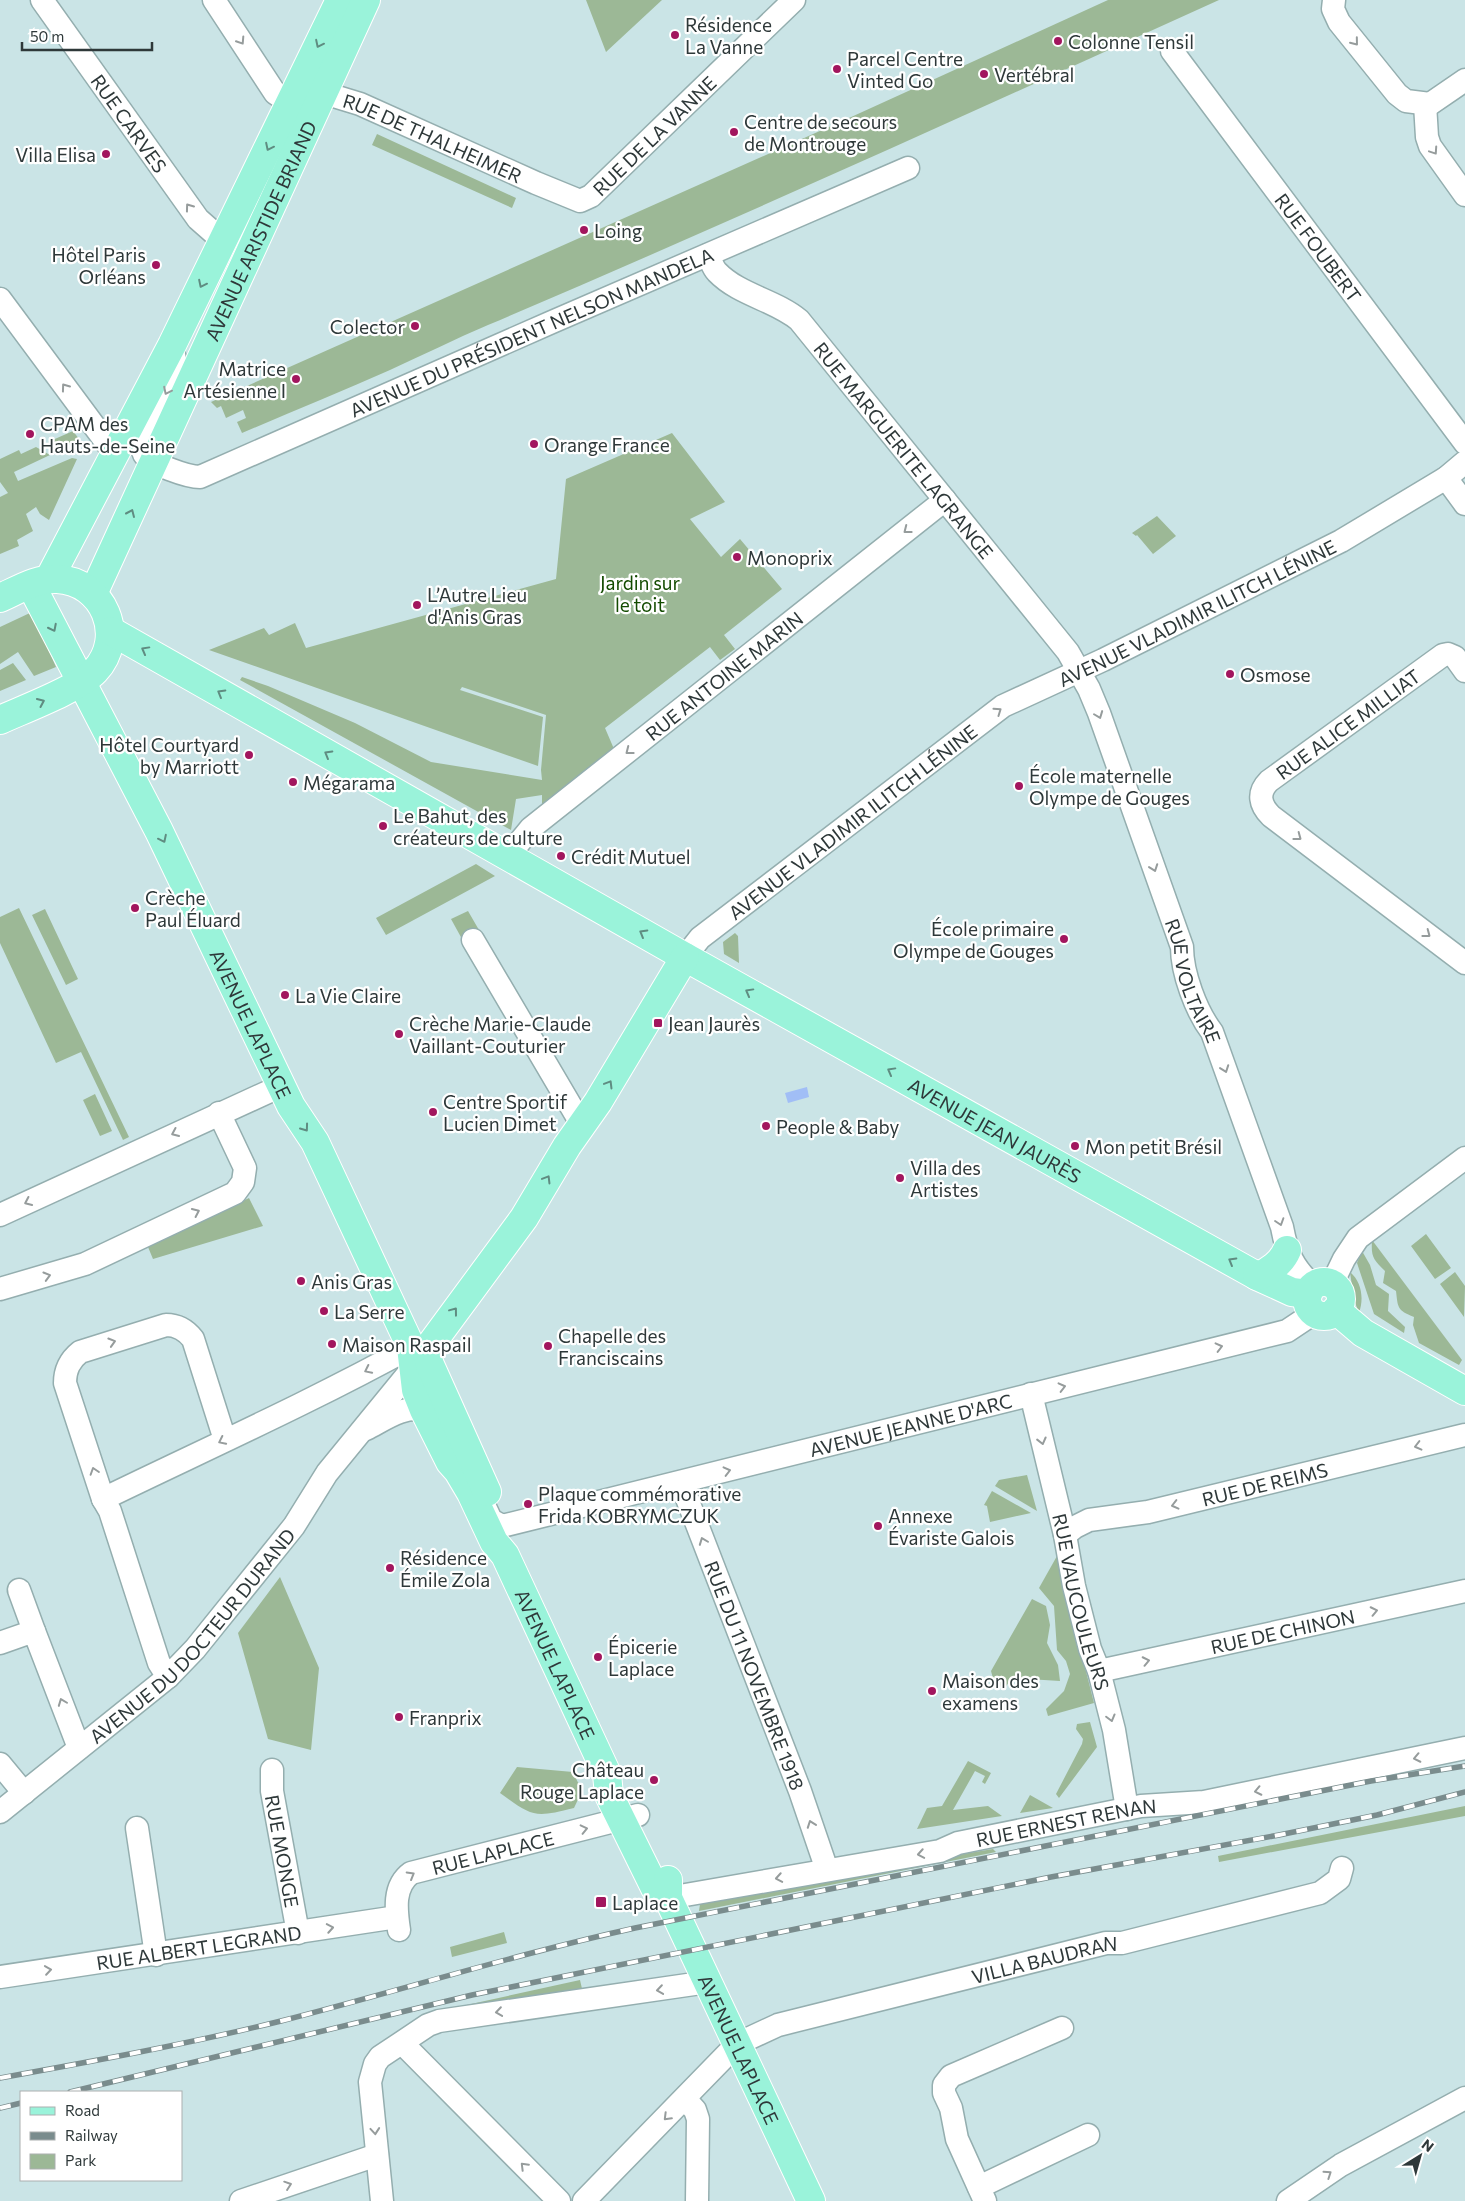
<svg xmlns="http://www.w3.org/2000/svg" width="1465" height="2201" viewBox="0 0 1465 2201" font-family="Commissioner,sans-serif">
<rect width="100%" height="100%" fill="#cae4e6"/>
<path fill="#9cb896" d="M586 0H662L606 52Z
M1108 0H1219C976 110 733 221 488 325 455 339 423 355 390 370 341 392 291 412 242 433L237 422 246 418 243 410 226 418 221 406 217 408 211 402 849 118Z
M377 134 516 198 512 208 372 145Z
M73 431 79 439 80 444 57 446 48 442Z
M672 433 725 502 690 519 721 557 740 539 782 589 724 635 735 649 720 660 710 647 605 728 614 749 542 806V795L516 799 511 830 240 680 242 677 268 686 355 723 431 762 542 780 541 770 546 715 462 687 460 690 543 717 538 766 209 650 264 628 269 635 295 623 306 648 556 579 566 479Z
M36 447 50 455 14 472 18 481 72 458 77 459 49 520 40 514 36 507 26 514 33 531 17 540 19 546 0 554V497L8 493 0 482V459L19 450 21 454Z
M1157 516 1176 536 1153 554 1137 535 1136 536 1132 533Z
M32 612 56 667 34 676 18 652 0 664V627Z
M13 663 26 680 0 691V670Z
M476 864 495 876 386 935 376 918Z
M19 908 129 1137 123 1140 81 1052 56 1063 0 943V917Z
M45 909 78 979 66 985 32 915Z
M468 911 479 930 462 939 451 919Z
M735 933 738 936 739 963 724 954 723 942Z
M95 1094 112 1131 100 1136 83 1100Z
M249 1198 263 1226 153 1259 148 1247Z
M1426 1234 1451 1268 1435 1279 1411 1246Z
M1372 1240 1462 1360 1459 1365 1419 1343 1413 1325 1414 1317C1397 1310 1398 1308 1396 1291L1383 1283 1385 1271C1373 1259 1371 1257 1372 1240Z
M1362 1251 1370 1265 1376 1285 1389 1294 1388 1311 1405 1327 1404 1333 1374 1314 1357 1263Z
M1350 1272C1362 1282 1364 1299 1359 1313L1354 1300Z
M1455 1272 1465 1286 1464 1317 1440 1284Z
M1027 1475 1037 1511 995 1486 999 1480Z
M992 1491 1031 1513 990 1522 987 1506 984 1505Z
M1057 1556 1094 1703 1048 1716 1046 1709 1064 1691 1070 1674 1066 1661 1057 1650 1054 1606 1039 1588Z
M280 1577 319 1668 311 1750 268 1739 238 1633Z
M1032 1599 1046 1606 1050 1625 1047 1643 1058 1665 1060 1681 1012 1678 1004 1689 994 1682 991 1671Z
M1090 1722 1097 1747 1059 1798 1056 1794 1082 1744 1083 1739 1076 1729 1077 1724Z
M968 1761 991 1773 985 1784 982 1782 985 1776 975 1771 953 1810 988 1806 1002 1816 917 1829 927 1808 942 1806Z
M517 1767 573 1772 582 1791 574 1808C534 1818 533 1817 500 1793Z
M1030 1795 1053 1808 1020 1813Z
M1465 1806V1816L1219 1862 1218 1856Z
M993 1849 996 1852 699 1911 701 1897Z
M504 1932 507 1943 452 1957 450 1947Z
M580 1980 583 1993 439 2011Z"/>
<path fill="#a1bef6" d="M807 1087 809 1097 788 1103 785 1093Z"/>
<g fill="none" stroke-linecap="round" stroke-linejoin="round">
<defs>
<g id="minor">
<path id="s1" d="M42 0 198 219 223 241"/>
<path id="s2" d="M214 0 275 93 290 103 304 106 324 93 360 104 536 183 580 201 591 196 794 0"/>
<path d="M1334 0 1333 9 1339 22 1397 94 1406 101 1430 104 1465 80"/>
<path id="s3" d="M1172 51 1465 443"/>
<path d="M1425 104 1427 137 1430 146 1465 195"/>
<path id="s4" d="M708 255C711 261 713 268 717 272 739 295 775 300 799 320L1068 652 1089 689 1099 713 1182 947C1182 973 1196 1011 1212 1032L1282 1227C1287 1254 1293 1267 1313 1286"/>
<path d="M0 299 115 454"/>
<path id="s5" d="M172 345 177 370 144 438C142 443 141 448 144 454 150 464 188 477 200 477L552 322 908 168"/>
<path d="M1446 478 1465 504"/>
<path d="M1465 671 1455 657 1448 654 1443 655 1269 781C1257 793 1260 805 1271 816L1465 963"/>
<path id="s6" d="M508 856 531 828 945 500"/>
<path d="M473 940 582 1125"/>
<path id="s7" d="M685 957 700 938 1003 706 1103 660 1341 541 1446 478 1465 462"/>
<path d="M0 1215 281 1086"/>
<path d="M1332 1284 1344 1259 1358 1238 1465 1158"/>
<path d="M0 1289 85 1264 235 1193 243 1182 245 1168 219 1113"/>
<path id="s8" d="M1031 1394 1065 1535 1074 1586 1090 1649 1099 1671 1114 1730 1127 1809"/>
<path d="M366 1429C384 1420 404 1405 424 1410"/>
<path d="M225 1440 193 1339C186 1330 178 1325 166 1325L80 1352C70 1360 65 1369 65 1383L103 1499C206 1449 311 1402 411 1347"/>
<path id="s9" d="M681 1483 800 1791 827 1870"/>
<path d="M103 1499 110 1511 159 1663 168 1677"/>
<path id="s10" d="M484 1505 491 1520 502 1526 1287 1331 1314 1313"/>
<path id="s11" d="M1065 1535 1075 1527 1089 1520 1148 1512 1465 1435"/>
<path d="M19 1590 34 1631"/>
<path d="M0 1643 34 1631 79 1748"/>
<path id="s12" d="M1099 1671 1465 1591"/>
<path d="M0 1764 24 1793"/>
<path id="s13" d="M272 1770V1791L298 1933"/>
<path id="s14" d="M0 1812 168 1677 195 1649 294 1526 327 1473 421 1358"/>
<path d="M137 1828 156 1955"/>
<path id="s15" d="M668 1898 940 1851 958 1843 1141 1806 1204 1802 1465 1748"/>
<path id="s16" d="M399 1930C396 1910 393 1886 411 1873L638 1815"/>
<path id="s17" d="M0 1977 397 1917"/>
<path d="M402 2043 559 2201"/>
<path d="M685 2099 695 2110 698 2119 697 2201"/>
<path d="M979 2187 1088 2135"/>
<path d="M241 2201 377 2155"/>
<path d="M382 2201 370 2082 375 2064 380 2057 428 2025 439 2021 708 1982"/>
<path id="s18" d="M584 2201 737 2044 778 2025 1106 1943H1122L1320 1893 1339 1879 1342 1868"/>
<path d="M985 2201 957 2139 951 2108 944 2093V2085L951 2076 1062 2028"/>
<path d="M1288 2201 1341 2165 1465 2098"/>
</g>
<g id="major">
<path d="M49 579 172 345 340 0"/>
<path id="s19" d="M31 585 159 831 291 1106 315 1142 411 1347 416 1390 424 1410 450 1462 458 1471 471 1493 494 1542 505 1555 607 1774 609 1795 655 1888 668 1898"/>
<path id="s20" d="M93 594 366 0"/>
<path d="M0 598C18 590 37 578 57 579 104 581 127 637 95 671 78 689 24 709 0 720"/>
<path id="s21" d="M111 631 685 957 1257 1276 1292 1292 1308 1294"/>
<path d="M1257 1276C1270 1272 1282 1262 1287 1250"/>
<circle cx="1324" cy="1299" r="17"/>
<path d="M1336 1310 1363 1333 1465 1391"/>
<path d="M487 1492 430 1365 426 1351 524 1218 567 1146 598 1102 685 957"/>
<path id="s22" d="M668 1880V1898L811 2201"/>
</g>
</defs>
<use href="#minor" stroke="#94aeaf" stroke-width="25"/>
<use href="#major" stroke="#fff" stroke-width="30"/>
<use href="#minor" stroke="#fff" stroke-width="22"/>
<use href="#major" stroke="#9af3da" stroke-width="28"/>
<defs>
<path id="rail" d="M0 2078C94 2061 188 2044 281 2021 399 1991 516 1954 635 1928L1371 1781 1465 1766
M70 2092 472 1995 1051 1877 1279 1835 1377 1815 1465 1792
M0 2108 21 2103"/>
</defs>
<use href="#rail" stroke="#7a8c8d" stroke-width="5.5"/>
<use href="#rail" stroke="#fff" stroke-width="4" stroke-dasharray="11" stroke-linecap="butt"/>
</g>
<defs><path id="oneway-chevron" d="M-2-3.5L2.5 0L-2 3.5" fill="none" stroke-width="1.6" stroke-linecap="round" stroke-linejoin="round" transform="scale(1.25)"/></defs>
<g stroke="#969c9c">
<use href="#oneway-chevron" transform="translate(241 41) rotate(57)"/>
<use href="#oneway-chevron" transform="translate(1355 42) rotate(51)"/>
<use href="#oneway-chevron" transform="translate(1434 151) rotate(56)"/>
<use href="#oneway-chevron" transform="translate(189 207) rotate(-126)"/>
<use href="#oneway-chevron" transform="translate(65 387) rotate(-126)"/>
<use href="#oneway-chevron" transform="translate(167 391) rotate(116)"/>
<use href="#oneway-chevron" transform="translate(907 530) rotate(142)"/>
<use href="#oneway-chevron" transform="translate(998 711) rotate(-35)"/>
<use href="#oneway-chevron" transform="translate(1099 715) rotate(69)"/>
<use href="#oneway-chevron" transform="translate(629 751) rotate(142)"/>
<use href="#oneway-chevron" transform="translate(1298 837) rotate(37)"/>
<use href="#oneway-chevron" transform="translate(1154 868) rotate(70)"/>
<use href="#oneway-chevron" transform="translate(1427 934) rotate(37)"/>
<use href="#oneway-chevron" transform="translate(1225 1069) rotate(70)"/>
<use href="#oneway-chevron" transform="translate(175 1133) rotate(156)"/>
<use href="#oneway-chevron" transform="translate(28 1202) rotate(155)"/>
<use href="#oneway-chevron" transform="translate(196 1212) rotate(-25)"/>
<use href="#oneway-chevron" transform="translate(1280 1222) rotate(72)"/>
<use href="#oneway-chevron" transform="translate(47 1276) rotate(-16)"/>
<use href="#oneway-chevron" transform="translate(112 1342) rotate(-17)"/>
<use href="#oneway-chevron" transform="translate(1219 1347) rotate(-14)"/>
<use href="#oneway-chevron" transform="translate(368 1370) rotate(154)"/>
<use href="#oneway-chevron" transform="translate(1062 1387) rotate(-14)"/>
<use href="#oneway-chevron" transform="translate(222 1441) rotate(154)"/>
<use href="#oneway-chevron" transform="translate(1042 1441) rotate(76)"/>
<use href="#oneway-chevron" transform="translate(1418 1446) rotate(166)"/>
<use href="#oneway-chevron" transform="translate(94 1471) rotate(-108)"/>
<use href="#oneway-chevron" transform="translate(727 1471) rotate(-14)"/>
<use href="#oneway-chevron" transform="translate(1175 1505) rotate(166)"/>
<use href="#oneway-chevron" transform="translate(703 1541) rotate(-111)"/>
<use href="#oneway-chevron" transform="translate(1374 1611) rotate(-12)"/>
<use href="#oneway-chevron" transform="translate(1146 1661) rotate(-12)"/>
<use href="#oneway-chevron" transform="translate(62 1702) rotate(-111)"/>
<use href="#oneway-chevron" transform="translate(1111 1718) rotate(75)"/>
<use href="#oneway-chevron" transform="translate(1417 1758) rotate(168)"/>
<use href="#oneway-chevron" transform="translate(1258 1791) rotate(168)"/>
<use href="#oneway-chevron" transform="translate(811 1824) rotate(-110)"/>
<use href="#oneway-chevron" transform="translate(584 1829) rotate(-13)"/>
<use href="#oneway-chevron" transform="translate(921 1854) rotate(170)"/>
<use href="#oneway-chevron" transform="translate(411 1875) rotate(-30)"/>
<use href="#oneway-chevron" transform="translate(779 1878) rotate(170)"/>
<use href="#oneway-chevron" transform="translate(330 1928) rotate(-10)"/>
<use href="#oneway-chevron" transform="translate(48 1970) rotate(-8)"/>
<use href="#oneway-chevron" transform="translate(660 1990) rotate(172)"/>
<use href="#oneway-chevron" transform="translate(499 2012) rotate(172)"/>
<use href="#oneway-chevron" transform="translate(667 2117) rotate(135)"/>
<use href="#oneway-chevron" transform="translate(375 2131) rotate(85)"/>
<use href="#oneway-chevron" transform="translate(524 2166) rotate(-135)"/>
<use href="#oneway-chevron" transform="translate(1328 2174) rotate(-34)"/>
<use href="#oneway-chevron" transform="translate(288 2185) rotate(-19)"/>
</g>
<g stroke="#5f8c81">
<use href="#oneway-chevron" transform="translate(319 44) rotate(116)"/>
<use href="#oneway-chevron" transform="translate(269 147) rotate(116)"/>
<use href="#oneway-chevron" transform="translate(202 284) rotate(116)"/>
<use href="#oneway-chevron" transform="translate(131 513) rotate(-66)"/>
<use href="#oneway-chevron" transform="translate(53 628) rotate(63)"/>
<use href="#oneway-chevron" transform="translate(145 650) rotate(-151)"/>
<use href="#oneway-chevron" transform="translate(221 693) rotate(-150)"/>
<use href="#oneway-chevron" transform="translate(41 702) rotate(-24)"/>
<use href="#oneway-chevron" transform="translate(328 754) rotate(-150)"/>
<use href="#oneway-chevron" transform="translate(163 839) rotate(64)"/>
<use href="#oneway-chevron" transform="translate(643 933) rotate(-150)"/>
<use href="#oneway-chevron" transform="translate(749 992) rotate(-151)"/>
<use href="#oneway-chevron" transform="translate(891 1071) rotate(-151)"/>
<use href="#oneway-chevron" transform="translate(609 1084) rotate(-59)"/>
<use href="#oneway-chevron" transform="translate(305 1128) rotate(54)"/>
<use href="#oneway-chevron" transform="translate(547 1179) rotate(-59)"/>
<use href="#oneway-chevron" transform="translate(1232 1261) rotate(-150)"/>
<use href="#oneway-chevron" transform="translate(454 1311) rotate(-53)"/>
</g>
<g fill="#a2165e" stroke="#fff" stroke-width="2">
<circle cx="675" cy="35" r="5"/>
<circle cx="1058" cy="41" r="5"/>
<circle cx="837" cy="69" r="5"/>
<circle cx="984" cy="74" r="5"/>
<circle cx="734" cy="132" r="5"/>
<circle cx="106" cy="154" r="5"/>
<circle cx="584" cy="230" r="5"/>
<circle cx="156" cy="265" r="5"/>
<circle cx="415" cy="326" r="5"/>
<circle cx="296" cy="379" r="5"/>
<circle cx="30" cy="434" r="5"/>
<circle cx="534" cy="444" r="5"/>
<circle cx="737" cy="557" r="5"/>
<circle cx="417" cy="605" r="5"/>
<circle cx="1230" cy="674" r="5"/>
<circle cx="249" cy="755" r="5"/>
<circle cx="293" cy="782" r="5"/>
<circle cx="1019" cy="786" r="5"/>
<circle cx="383" cy="826" r="5"/>
<circle cx="561" cy="856" r="5"/>
<circle cx="135" cy="908" r="5"/>
<circle cx="1064" cy="939" r="5"/>
<circle cx="285" cy="995" r="5"/>
<rect x="653" y="1018" width="10" height="10" rx="2.5"/>
<circle cx="399" cy="1034" r="5"/>
<circle cx="433" cy="1112" r="5"/>
<circle cx="766" cy="1126" r="5"/>
<circle cx="1075" cy="1146" r="5"/>
<circle cx="900" cy="1178" r="5"/>
<circle cx="301" cy="1281" r="5"/>
<circle cx="324" cy="1311" r="5"/>
<circle cx="332" cy="1344" r="5"/>
<circle cx="548" cy="1346" r="5"/>
<circle cx="528" cy="1504" r="5"/>
<circle cx="878" cy="1526" r="5"/>
<circle cx="390" cy="1568" r="5"/>
<circle cx="598" cy="1657" r="5"/>
<circle cx="932" cy="1691" r="5"/>
<circle cx="399" cy="1717" r="5"/>
<circle cx="654" cy="1780" r="5"/>
<rect x="595" y="1896" width="12" height="12" rx="2.5"/>
</g>
<g text-anchor="middle" dominant-baseline="central" stroke-width="4.5" stroke-linejoin="round" paint-order="stroke">
<g font-size="19" fill="#2e3839" stroke="#fff" text-anchor="start">
<text x="685" y="24">Résidence<tspan x="685" dy="22">La Vanne</tspan></text>
<text x="1068" y="41">Colonne Tensil</text>
<text x="847" y="58">Parcel Centre<tspan x="847" dy="22">Vinted Go</tspan></text>
<text x="994" y="74">Vertébral</text>
<text x="744" y="121">Centre de secours<tspan x="744" dy="22">de Montrouge</tspan></text>
<text x="96" y="154" text-anchor="end">Villa Elisa</text>
<text x="594" y="230">Loing</text>
<text x="146" y="254" text-anchor="end">Hôtel Paris<tspan x="146" dy="22">Orléans</tspan></text>
<text x="405" y="326" text-anchor="end">Colector</text>
<text x="286" y="368" text-anchor="end">Matrice<tspan x="286" dy="22">Artésienne I</tspan></text>
<text x="40" y="423">CPAM des<tspan x="40" dy="22">Hauts-de-Seine</tspan></text>
<text x="544" y="444">Orange France</text>
<text x="747" y="557">Monoprix</text>
<text x="427" y="594">L’Autre Lieu<tspan x="427" dy="22">d'Anis Gras</tspan></text>
<text x="1240" y="674">Osmose</text>
<text x="239" y="744" text-anchor="end">Hôtel Courtyard<tspan x="239" dy="22">by Marriott</tspan></text>
<text x="1029" y="775">École maternelle<tspan x="1029" dy="22">Olympe de Gouges</tspan></text>
<text x="303" y="782">Mégarama</text>
<text x="393" y="815">Le Bahut, des<tspan x="393" dy="22">créateurs de culture</tspan></text>
<text x="571" y="856">Crédit Mutuel</text>
<text x="145" y="897">Crèche<tspan x="145" dy="22">Paul Éluard</tspan></text>
<text x="1054" y="928" text-anchor="end">École primaire<tspan x="1054" dy="22">Olympe de Gouges</tspan></text>
<text x="295" y="995">La Vie Claire</text>
<text x="409" y="1023">Crèche Marie-Claude<tspan x="409" dy="22">Vaillant-Couturier</tspan></text>
<text x="668" y="1023">Jean Jaurès</text>
<text x="443" y="1101">Centre Sportif<tspan x="443" dy="22">Lucien Dimet</tspan></text>
<text x="776" y="1126">People &amp; Baby</text>
<text x="1085" y="1146">Mon petit Brésil</text>
<text x="910" y="1167">Villa des<tspan x="910" dy="22">Artistes</tspan></text>
<text x="311" y="1281">Anis Gras</text>
<text x="334" y="1311">La Serre</text>
<text x="558" y="1335">Chapelle des<tspan x="558" dy="22">Franciscains</tspan></text>
<text x="342" y="1344">Maison Raspail</text>
<text x="538" y="1493">Plaque commémorative<tspan x="538" dy="22">Frida KOBRYMCZUK</tspan></text>
<text x="888" y="1515">Annexe<tspan x="888" dy="22">Évariste Galois</tspan></text>
<text x="400" y="1557">Résidence<tspan x="400" dy="22">Émile Zola</tspan></text>
<text x="608" y="1646">Épicerie<tspan x="608" dy="22">Laplace</tspan></text>
<text x="942" y="1680">Maison des<tspan x="942" dy="22">examens</tspan></text>
<text x="409" y="1717">Franprix</text>
<text x="644" y="1769" text-anchor="end">Château<tspan x="644" dy="22">Rouge Laplace</tspan></text>
<text x="612" y="1902">Laplace</text>
</g>
<g font-size="19" fill="#2e3839" stroke="#fff">
<text stroke="none"><textPath href="#s1" startOffset="151">RUE CARVES</textPath></text>
<text stroke="none"><textPath href="#s2" startOffset="545">RUE DE LA VANNE</textPath></text>
<text stroke="none"><textPath href="#s2" startOffset="285">RUE DE THALHEIMER</textPath></text>
<text stroke="none"><textPath href="#s20" startOffset="400">AVENUE ARISTIDE BRIAND</textPath></text>
<text stroke="none"><textPath href="#s3" startOffset="245">RUE FOUBERT</textPath></text>
<text stroke="none"><textPath href="#s5" startOffset="541">AVENUE DU PRÉSIDENT NELSON MANDELA</textPath></text>
<text stroke="none"><textPath href="#s4" startOffset="282">RUE MARGUERITE LAGRANGE</textPath></text>
<text stroke="none"><textPath href="#s7" startOffset="621">AVENUE VLADIMIR ILITCH LÉNINE</textPath></text>
<text stroke="none"><textPath href="#s6" startOffset="282">RUE ANTOINE MARIN</textPath></text>
<text transform="translate(1348 724) rotate(-36)">RUE ALICE MILLIAT</text>
<text stroke="none"><textPath href="#s7" startOffset="216">AVENUE VLADIMIR ILITCH LÉNINE</textPath></text>
<text stroke="none"><textPath href="#s4" startOffset="895">RUE VOLTAIRE</textPath></text>
<text stroke="none"><textPath href="#s19" startOffset="491">AVENUE LAPLACE</textPath></text>
<text stroke="none"><textPath href="#s21" startOffset="1015">AVENUE JEAN JAURÈS</textPath></text>
<text stroke="none"><textPath href="#s10" startOffset="450">AVENUE JEANNE D'ARC</textPath></text>
<text stroke="none"><textPath href="#s11" startOffset="208">RUE DE REIMS</textPath></text>
<text stroke="none"><textPath href="#s8" startOffset="214">RUE VAUCOULEURS</textPath></text>
<text stroke="none"><textPath href="#s12" startOffset="188">RUE DE CHINON</textPath></text>
<text stroke="none"><textPath href="#s14" startOffset="262">AVENUE DU DOCTEUR DURAND</textPath></text>
<text stroke="none"><textPath href="#s19" startOffset="1204">AVENUE LAPLACE</textPath></text>
<text stroke="none"><textPath href="#s9" startOffset="206">RUE DU 11 NOVEMBRE 1918</textPath></text>
<text stroke="none"><textPath href="#s15" startOffset="406">RUE ERNEST RENAN</textPath></text>
<text stroke="none"><textPath href="#s13" startOffset="82">RUE MONGE</textPath></text>
<text stroke="none"><textPath href="#s16" startOffset="146">RUE LAPLACE</textPath></text>
<text stroke="none"><textPath href="#s17" startOffset="201">RUE ALBERT LEGRAND</textPath></text>
<text stroke="none"><textPath href="#s18" startOffset="539">VILLA BAUDRAN</textPath></text>
<text stroke="none"><textPath href="#s22" startOffset="185">AVENUE LAPLACE</textPath></text>
</g>
<g font-size="19" fill="#134b00" stroke="#fff">
<text x="640" y="582">Jardin sur<tspan x="640" dy="22">le toit</tspan></text>
</g>
</g>
<rect x="20" y="2091" width="162" height="90" fill="#ffffff" stroke="#abafb0"/>
<rect x="30" y="2107" width="25" height="8" fill="#9af3da" stroke="#abafb0"/>
<text x="65" y="2116" font-size="15" fill="#2e3839">Road</text>
<rect x="30" y="2132" width="25" height="8" fill="#7a8c8d" stroke="#abafb0"/>
<text x="65" y="2141" font-size="15" fill="#2e3839">Railway</text>
<rect x="30" y="2154" width="25" height="15" fill="#9cb896" stroke="#abafb0"/>
<text x="65" y="2166" font-size="15" fill="#2e3839">Park</text>
<g transform="translate(1420 2156) rotate(37)" stroke="#ffffff" stroke-width="4" paint-order="stroke">
<path d="M0-4L9 19L0 12L-9 19Z" fill="#2e3839"/>
<text y="-8" font-size="14" font-weight="bold" text-anchor="middle" fill="#2e3839">N</text>
</g>
<path d="M22 42v8h130v-8" fill="none" stroke="#2e3839" stroke-width="2.5"/>
<text x="30" y="42" font-size="15" fill="#2e3839" stroke="#ffffff" stroke-width="4" paint-order="stroke">50 m</text>
</svg>
